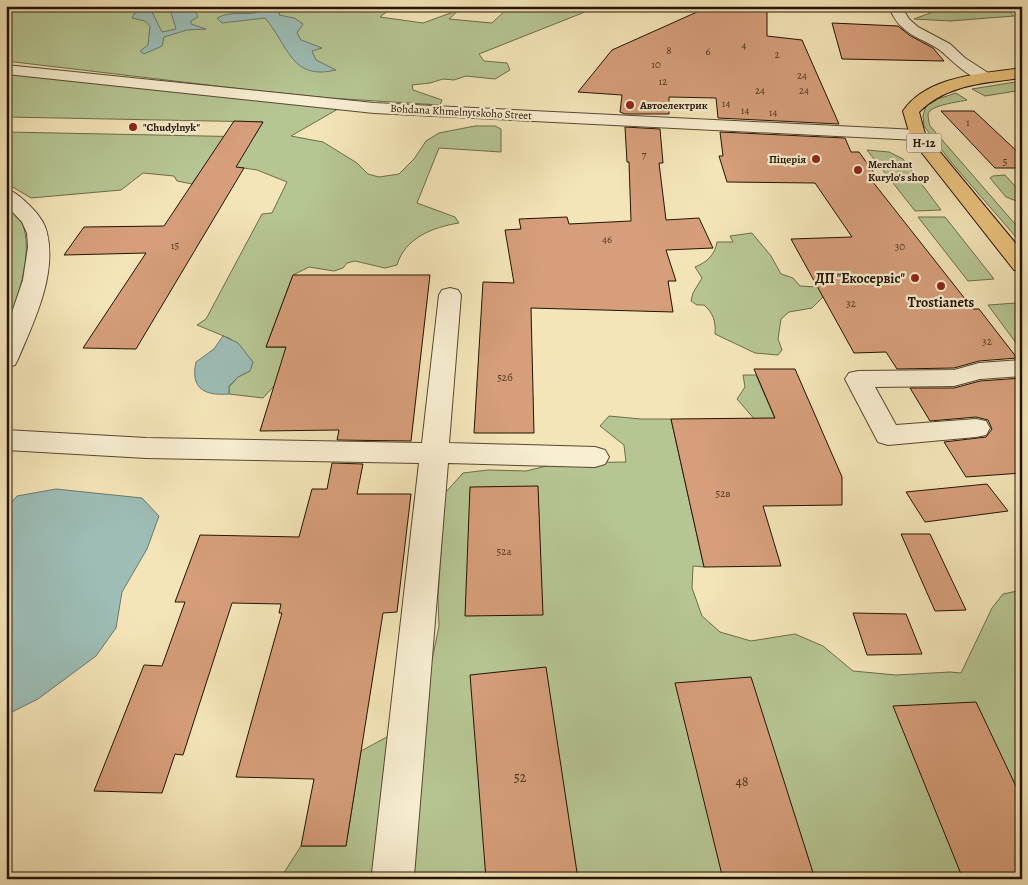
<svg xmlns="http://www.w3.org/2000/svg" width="1028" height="885" viewBox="0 0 1028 885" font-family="Alegreya,serif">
<rect width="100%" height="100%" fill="#f4e5b8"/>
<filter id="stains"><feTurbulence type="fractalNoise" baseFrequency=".004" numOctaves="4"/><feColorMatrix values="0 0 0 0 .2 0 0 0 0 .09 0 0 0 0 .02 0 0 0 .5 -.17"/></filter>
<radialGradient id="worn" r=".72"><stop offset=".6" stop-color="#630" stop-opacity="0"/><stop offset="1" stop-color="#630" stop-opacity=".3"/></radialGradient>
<path fill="#b6c693" stroke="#6c6c4a" d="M6 6H394L380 17 423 23 459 10 449 19 492 23 510 6H600L479 54 484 61 507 63 510 70 495 79 466 76 454 80 443 79 430 83 412 85 413 90 442 100 440 105 329 98 242 89 6 61Z
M959 6C975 6 1002 2 1014 16L950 21 914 19 933 12Z
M6 73 338 109 291 136 323 142 357 163 368 174 379 177 399 174 414 159 426 141 439 133 475 126H495L501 129V152L439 148 417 203 455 217 459 223C433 227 405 238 397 265L385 268 355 261 347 263 343 268 334 271 309 267 293 275 266 347 309 348 263 398 229 394V387L238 377 250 371 253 362 231 339 197 325 206 319 262 214 272 213 287 182 257 170 244 168 204 167 192 184 177 181 174 176 143 173 121 190 31 198 6 183V132L254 137 263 122 6 117Z
M1022 81V90L985 96 972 89Z
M956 93 967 100C959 102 930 105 928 114 928 117 929 123 930 126L1022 232V244L951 162 924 126 923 116 926 106 938 99Z
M867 150 889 152 903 159 941 210 915 211Z
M1005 175 1022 194V203L1006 197 990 178 993 176Z
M6 206C10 209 15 213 18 216 38 242 17 301 6 328Z
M918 217H945L994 279 968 281Z
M752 233 771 256 781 274 793 278 800 286 818 287 823 297 812 308 789 312 781 319 778 339 782 350 778 355 755 353 715 334C716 321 713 313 704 305H697L691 301 693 293 702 278 695 267C707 262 715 255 717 242H733L730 236Z
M1017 303 1022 309V351L988 305Z
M743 375H756L776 421H756L737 399 745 387Z
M609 416 641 419H671L704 567 693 566 692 588 702 616 720 632 751 641 795 634 823 646 853 671 896 675 950 672 961 673 992 608 1003 594 1022 590V879H280L301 846H346L361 751 420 719 439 626 438 597 445 493 463 473 488 470 526 471 559 463 626 462 624 445 600 426Z"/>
<path fill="#9dbdb6" stroke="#6c796e" d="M140 6H149L162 32 176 29 169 6H172L178 12 195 11 198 17 191 21V24L206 29 187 30 164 37 162 46 144 54 140 51 148 45 150 26 145 21 132 18 134 14 142 9Z
M257 6H270L275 12H280L279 15 294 18 303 24 297 33 301 40 322 48 312 51 316 60 336 70C291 81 289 46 265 18L222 23 217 18C232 10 244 16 259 12Z
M223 336 238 343 253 362 250 371 238 377 229 386V394C205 396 190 389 196 362L214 349Z
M56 489 142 498 159 516 147 549 122 592 116 628 96 656 38 699 6 715V509L17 496Z"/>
<path fill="#d69e7a" stroke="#231302" d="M697 6 767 8V36L802 40 839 124 718 118 716 98 669 97V114H625L620 112 622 95 578 92 612 50 697 12Z
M832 23 898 26 909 35 933 48 944 61 842 59Z
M941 111H974L1022 156V168H995Z
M234 121 263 122 236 167 244 168 136 349 83 348 146 253 64 255 84 227 164 226Z
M625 127 660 129 663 163H659L666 220 699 218 713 248 666 250 676 281H668L673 312 531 308 534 433H474L483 282 514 283 505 230 521 229 519 219 567 217 569 224 631 221 629 162H627Z
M720 132 845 138 851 152H859L877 177H869L973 309H979L1017 358 979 361 954 368 897 369 886 352 854 353 791 239 852 237 815 183 727 182 719 156H723Z
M293 275H430L411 441 337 440 339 430 260 431 286 347H266Z
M754 369H795L842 477V505L763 506 781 566 704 567 671 419 775 418Z
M1022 378V473L966 477 944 442 986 437 992 429 988 420 976 417 930 421 910 388H954L980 381Z
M332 463 363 464 357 494H411L397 612 383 613 346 846H301L314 779 236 777 282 613H279L281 604 232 603 183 755 175 754 162 793 94 791 144 665 162 666 185 602H175L200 535 299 537 312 489H327Z
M987 484 1008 511 925 522 906 492Z
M538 486 543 615 465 616 470 487Z
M901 534H930L966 610 935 611Z
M853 613 906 614 922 654 867 655Z
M546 667 578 879H486L470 675Z
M751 677 815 879H723L675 683Z
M976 702 1022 799V879H963L893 706Z"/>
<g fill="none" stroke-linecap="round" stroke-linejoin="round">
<defs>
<path id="minor" d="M888 6H901L909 19 918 27 950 44 965 58 996 78 993 81C976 86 953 61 941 51 928 41 912 38 901 26 895 21 892 13 888 6Z
M6 65 374 103 917 130 923 131 926 135 923 139 917 140 374 113 6 74Z
M6 189C16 192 24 200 31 207 38 214 45 223 47 233 57 274 34 322 18 359L15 365 6 367V330L23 280 28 247 27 233 22 222 6 205Z
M450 288 458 290 461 295 449 443 595 447 605 450 609 457 605 464 595 467 448 463 414 876 413 879H370L372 873 419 463 146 458 6 450V430L146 438 422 443 439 295 442 290Z
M1022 360V376L980 379 954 386 875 387 896 425 976 419 986 421 990 428 986 435 976 437 888 445 878 442 845 379 849 373 858 371 954 370 979 363Z"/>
<path id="major" d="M1022 68V78C985 83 947 84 919 112L925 134 1022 251V271L1014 270 911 139 903 111C928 75 983 74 1022 68Z"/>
</defs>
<use href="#minor" stroke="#574830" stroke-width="2"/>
<use href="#major" stroke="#231302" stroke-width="2"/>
<use href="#minor" fill="#f8eed1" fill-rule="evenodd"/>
<use href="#major" fill="#eac27c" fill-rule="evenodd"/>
</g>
<g fill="#8f2418" stroke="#f8eed1" stroke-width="2">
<circle cx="630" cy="105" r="5"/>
<circle cx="133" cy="127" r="5"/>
<circle cx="816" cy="159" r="5"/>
<circle cx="858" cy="170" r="5"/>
<circle cx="915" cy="278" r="5"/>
<circle cx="941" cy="286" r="5"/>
</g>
<g text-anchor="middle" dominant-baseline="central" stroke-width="4.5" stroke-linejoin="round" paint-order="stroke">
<g font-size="11" fill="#503620">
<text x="744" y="45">4</text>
<text x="669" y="50">8</text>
<text x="708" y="51">6</text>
<text x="777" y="54">2</text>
<text x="656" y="64">10</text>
<text x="802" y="75">24</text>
<text x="663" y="81">12</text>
<text x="760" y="90">24</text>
<text x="804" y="90">24</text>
<text x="726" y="103">14</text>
<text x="745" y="110">14</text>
<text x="773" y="112">14</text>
<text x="968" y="122">1</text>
<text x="644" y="154">7</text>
<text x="1005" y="161">5</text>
<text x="607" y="239">46</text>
<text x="175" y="245">15</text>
<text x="900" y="246">30</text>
<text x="851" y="303">32</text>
<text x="987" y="341">32</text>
<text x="505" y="377">52б</text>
<text x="723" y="493">52в</text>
<text x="504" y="551">52а</text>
</g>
<g font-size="11" font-weight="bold" fill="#231302" stroke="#f8eed1" text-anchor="start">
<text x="640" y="105">Автоелектрик</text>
<text x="143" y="127">"Chudylnyk"</text>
<text x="806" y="159" text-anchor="end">Піцерія</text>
<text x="868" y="164">Merchant<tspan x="868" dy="13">Kurylo's shop</tspan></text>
</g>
<g font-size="11" fill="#231302" stroke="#f8eed1">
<text transform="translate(461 112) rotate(3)">Bohdana Khmelnytskoho Street</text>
</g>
<rect fill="#f8eed1" stroke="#635540" stroke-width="1" x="906.5" y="133.5" width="35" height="19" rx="4"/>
<g font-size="12" font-weight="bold" fill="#231302">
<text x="924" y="143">Н-12</text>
</g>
<g font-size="14" font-weight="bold" fill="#231302" stroke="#f8eed1" text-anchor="end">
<text x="905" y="278">ДП "Екосервіс"</text>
<text x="941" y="302" text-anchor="middle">Trostianets</text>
</g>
<g font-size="14" fill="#503620">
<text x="520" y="777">52</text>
<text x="742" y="781">48</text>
</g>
</g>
<rect width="1028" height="885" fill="none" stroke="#f4e5b8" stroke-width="25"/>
<rect x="8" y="8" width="1013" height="870" fill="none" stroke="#231302" stroke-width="2.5"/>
<rect x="12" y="12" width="1003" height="860" fill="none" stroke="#231302"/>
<rect width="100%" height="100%" filter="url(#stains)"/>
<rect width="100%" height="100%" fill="url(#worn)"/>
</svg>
